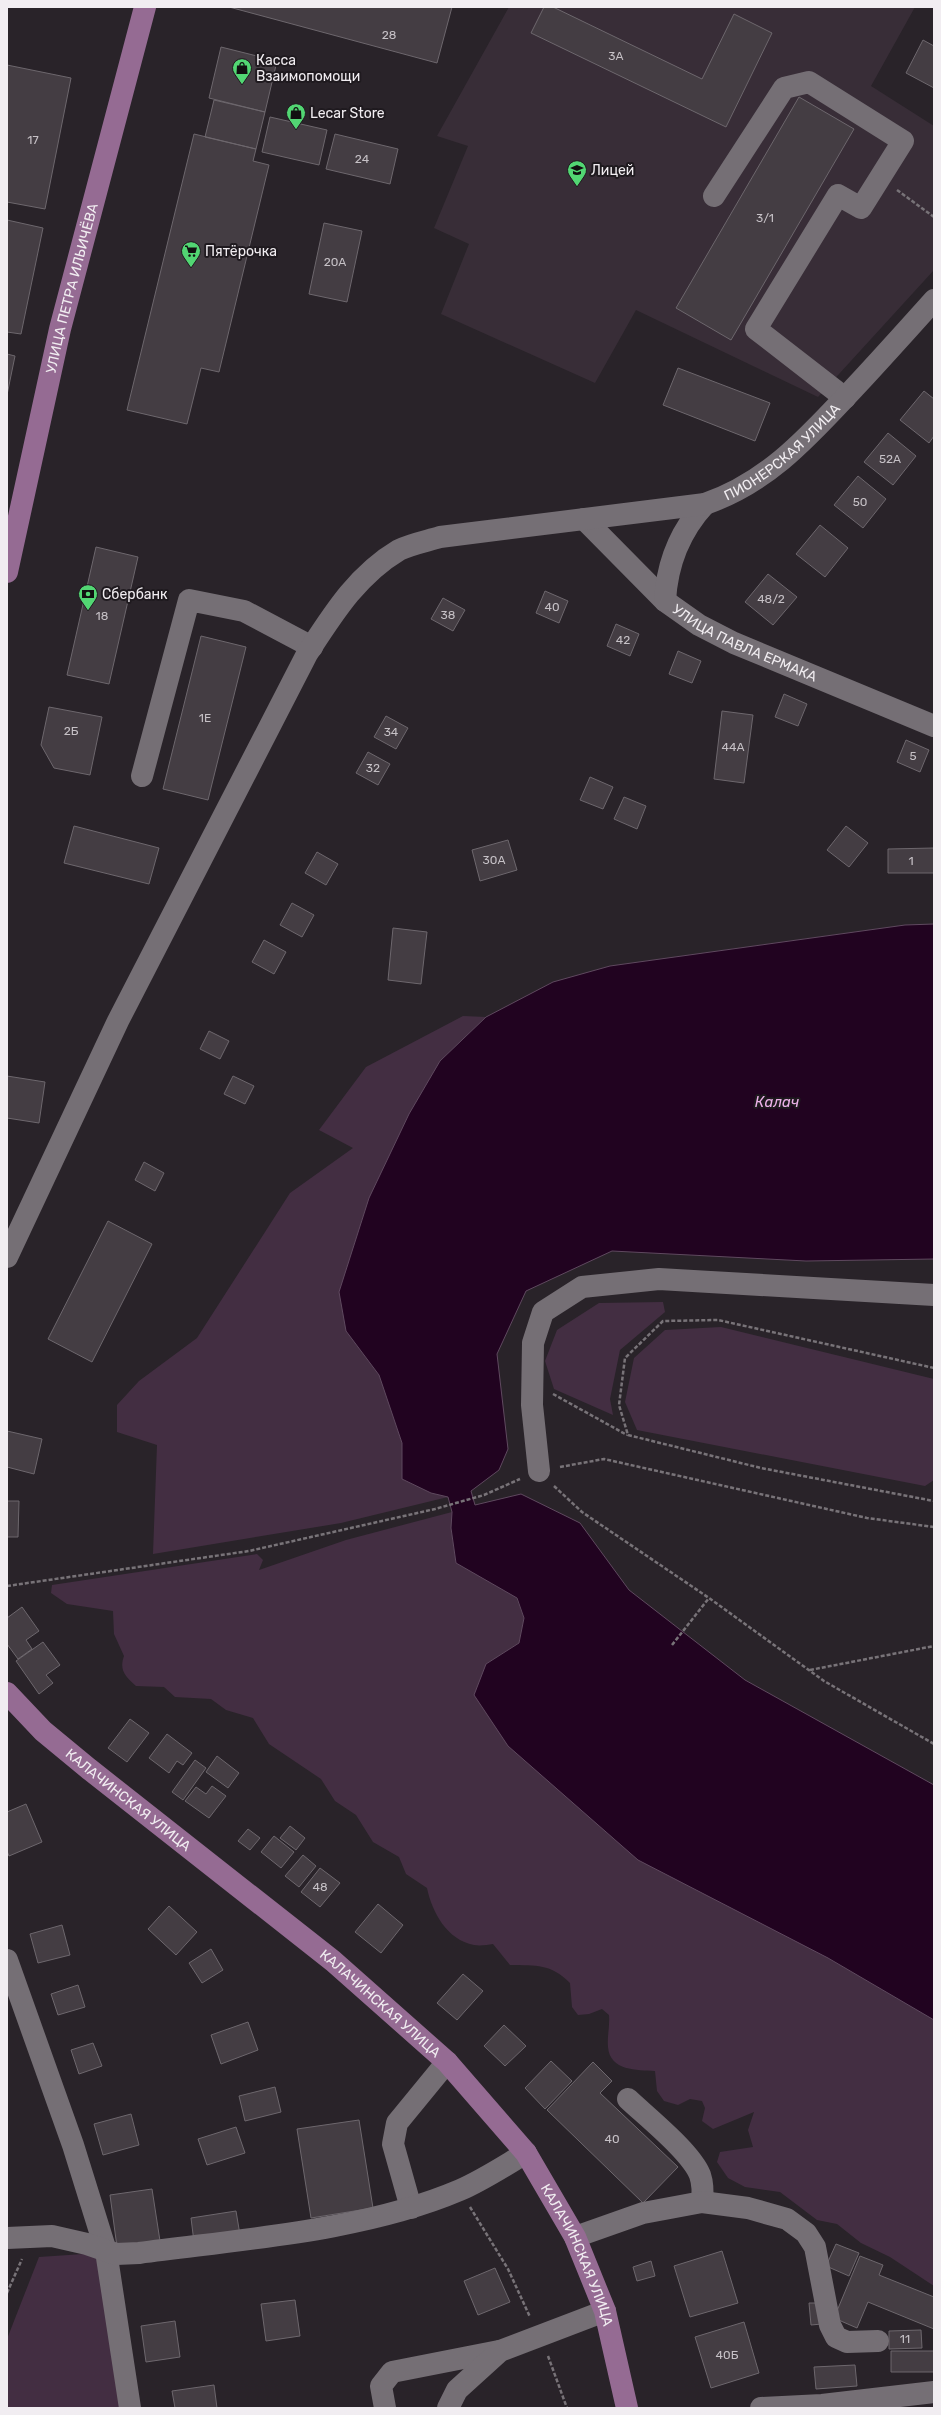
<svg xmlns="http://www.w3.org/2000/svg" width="941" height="2415" viewBox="0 0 941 2415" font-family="Rubik,sans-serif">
<rect width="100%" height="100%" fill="#292329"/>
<path fill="#382d37" d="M509 7H915L871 86 934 126V270L818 397 636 310 595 383 441 314 469 244 434 228 468 146 437 136Z"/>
<path fill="#432e42" d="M463 1016 486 1017 440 1061 346 1331 379 1375 402 1443V1479L431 1493 448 1497 341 1523 153 1554 157 1445 117 1432V1405L139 1381 197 1338 290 1193 353 1148 319 1130 366 1067Z
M663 1302 665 1312 620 1350 610 1399 613 1415 554 1389 545 1361 557 1330 599 1303Z
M721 1327 934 1379V1480L925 1486 637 1430 625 1402 634 1358 665 1330Z
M452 1512 451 1528 456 1563 516 1597 524 1618 519 1643 486 1664 828 1958 934 2020V2286L890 2257 861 2243 837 2224 817 2220 780 2192 745 2187 728 2178 717 2162 720 2152 753 2147 748 2130 754 2112 713 2129 702 2121 705 2108 702 2101 690 2099 678 2105 664 2101 657 2091 655 2071C637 2070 610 2071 608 2047 607 2036 610 2026 609 2015L602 2009 589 2014 578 2015 572 2007 570 1983C550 1963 537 1966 510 1965L493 1944C487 1945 480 1946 474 1945 447 1940 432 1912 427 1888L406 1874 399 1857 373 1842 356 1815 335 1801 321 1779 269 1744 253 1718 226 1710 211 1699 175 1697 164 1687 136 1686C125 1676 119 1670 124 1656L114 1634 113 1611 67 1604 51 1593 52 1585 257 1554 263 1560 259 1570 346 1540Z
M98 2253 122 2408H7V2339L39 2257Z"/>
<path fill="#210320" stroke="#5f495f" d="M934 924V1259L806 1261 612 1251 526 1291 497 1354 508 1449 499 1470 471 1491 475 1505 521 1494 580 1523 629 1590 745 1680 934 1785V2020L828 1958 638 1860 508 1746 474 1695 486 1664 519 1643 524 1618 517 1598 456 1563 451 1528 452 1512 448 1497 431 1493 402 1479V1443L379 1375 346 1331 339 1292 369 1198 409 1114 440 1061 486 1017 553 982 610 966 905 925Z"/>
<path fill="#443d43" stroke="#6d676d" d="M229 7H452L437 63Z
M544 7H553L702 79 734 14 772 33 726 127 531 33Z
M923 40 934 46V88L906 73Z
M221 47 277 61 265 112 209 98Z
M7 65 71 78 45 209 7 202Z
M799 97 854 129 731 340 676 308Z
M214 100 265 112 256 149 205 137Z
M270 117 327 130 319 165 262 152Z
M194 134 256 149 253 161 269 165 219 372 201 368 187 424 127 410Z
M335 134 398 149 390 184 326 169Z
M7 220 43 228 21 334 7 332Z
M324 223 362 231 347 302 309 294Z
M7 354 15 356 7 395Z
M678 368 770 403 755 441 663 405Z
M924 391 934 399V436L929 443 900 420Z
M888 433 916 456 893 485 864 462Z
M858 476 886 499 863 528 834 505Z
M820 525 848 548 825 577 796 554Z
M96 547 138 557 109 684 67 675Z
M768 574 797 597 773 625 745 602Z
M545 591 568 601 559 623 536 613Z
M443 598 465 610 453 631 431 619Z
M616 624 639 634 630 656 607 646Z
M201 636 246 647 208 800 163 789Z
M678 651 701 661 692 683 669 674Z
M784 694 807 704 798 726 775 717Z
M49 707 102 717 90 775 54 768 41 745Z
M722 711 753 715 744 783 714 779Z
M386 716 408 728 396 749 374 737Z
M906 740 929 750 920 772 897 762Z
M368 752 390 764 378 785 356 773Z
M590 777 613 787 603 809 580 800Z
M624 797 646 806 637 829 614 819Z
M74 826 159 848 149 884 64 863Z
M846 826 868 843 849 867 827 850Z
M508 840 517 870 480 881 472 850Z
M934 848V873H888V849Z
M317 852 338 864 326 885 305 873Z
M292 903 314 915 302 937 280 925Z
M393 928 427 932 421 984 388 980Z
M264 940 286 952 274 974 252 962Z
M209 1031 229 1041 220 1059 200 1049Z
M7 1076 45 1082 39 1123 7 1118Z
M233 1076 254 1086 245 1104 224 1094Z
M144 1162 164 1173 155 1191 135 1180Z
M108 1221 152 1244 92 1362 48 1339Z
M7 1431 42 1439 34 1474 7 1467Z
M7 1501H19L18 1537H7Z
M22 1607 39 1631 26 1640 32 1649 18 1659 7 1644V1618Z
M43 1642 60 1665 46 1675 53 1683 39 1694 16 1661Z
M130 1719 149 1733 127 1762 108 1748Z
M167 1734 192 1753 183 1765 177 1761 169 1773 149 1758Z
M217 1756 239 1773 228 1788 206 1772Z
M195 1760 206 1768 183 1800 172 1792Z
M212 1786 226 1796 209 1818 185 1801 196 1787 206 1794Z
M26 1804 42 1842 9 1856 7 1851V1812Z
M290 1826 305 1838 296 1850 280 1838Z
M248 1829 260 1838 250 1850 238 1841Z
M274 1836 294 1852 281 1868 261 1852Z
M303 1855 316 1866 299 1887 285 1876Z
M320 1868 340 1883 320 1907 301 1892Z
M378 1904 403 1925 381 1953 355 1932Z
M169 1906 197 1932 176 1955 148 1929Z
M62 1925 70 1955 38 1963 30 1934Z
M211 1949 223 1970 202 1983 189 1963Z
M463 1974 483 1991 457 2020 437 2003Z
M78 1985 85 2007 58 2015 51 1994Z
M248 2022 258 2050 221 2064 211 2035Z
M504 2025 526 2046 505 2066 484 2046Z
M93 2043 102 2066 79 2074 71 2050Z
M551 2061 572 2081 545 2109 525 2088Z
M593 2062 612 2081 600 2093 678 2167 643 2203 547 2110Z
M275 2087 281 2112 245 2121 239 2096Z
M131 2114 139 2145 103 2155 94 2124Z
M359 2120 373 2208 311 2218 297 2129Z
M236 2127 245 2153 207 2165 198 2139Z
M152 2189 160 2241 117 2247 110 2195Z
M236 2211 240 2235 194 2242 191 2218Z
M836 2244 859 2253 849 2276 826 2266Z
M722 2251 738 2303 690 2317 674 2266Z
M860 2256 883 2265 879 2275 934 2297V2329L868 2302 857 2328 834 2318Z
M651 2261 655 2276 637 2281 633 2267Z
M495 2268 510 2302 478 2315 464 2281Z
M295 2300 300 2336 266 2341 261 2304Z
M809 2303H821L822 2324 811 2325Z
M175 2321 180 2357 146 2362 141 2326Z
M744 2322 759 2373 711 2388 695 2337Z
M921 2330 922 2348 889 2349V2331Z
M891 2351H934V2372H891Z
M855 2365 857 2386 816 2389 814 2367Z
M214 2385 217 2408H175L172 2391Z"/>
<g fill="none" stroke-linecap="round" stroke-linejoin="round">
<path stroke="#787378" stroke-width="2.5" stroke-dasharray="4 2" stroke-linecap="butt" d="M897 190 934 217
M934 1368 718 1320 663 1321 625 1358 619 1405 628 1435 761 1468 934 1501
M553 1394 627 1435
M560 1467 604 1459 867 1518 934 1527
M554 1486 582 1512 709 1598 824 1681 934 1744
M7 1586 249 1551 435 1509 484 1495 520 1479
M672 1645 709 1598
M810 1670 934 1646
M470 2207 508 2269 530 2317
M7 2293 22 2259
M548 2356 567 2408"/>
<g stroke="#756f75" stroke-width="22">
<path d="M714 196 784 88 809 82 903 141 861 208 838 195 756 329 845 398"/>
<path id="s1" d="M584 519 665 601 699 625 734 643 934 726"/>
<path d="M665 601C667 564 680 531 705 504"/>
<path d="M142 776 189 600 244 611 312 647"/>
<path id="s2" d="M7 1257 118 1021 307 654C333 614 357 575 399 550 411 544 427 541 440 537L705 504C769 482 809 436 854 388 881 359 908 329 934 300"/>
<path d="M539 1471 532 1405 533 1343 543 1312 582 1287 659 1279 934 1295"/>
<path d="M7 1960 73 2145 106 2251 130 2408"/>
<path d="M628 2099C647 2117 691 2152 700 2175 703 2184 703 2193 702 2202"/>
<path d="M411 2208 393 2144 397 2123 447 2062"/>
<path d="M575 2237 643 2213 702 2202 748 2208 787 2219 806 2233 815 2247 830 2325 836 2337 847 2342 878 2341"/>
<path d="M7 2238 52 2236 87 2244 116 2254 139 2253C243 2239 364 2231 460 2190 483 2180 504 2166 526 2153"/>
<path d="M385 2408 381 2386 392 2372 499 2351"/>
<path d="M448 2408 457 2390 500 2351 605 2311"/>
<path d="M761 2408 822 2405 934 2392"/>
</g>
<g stroke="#956b93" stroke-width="22">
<path id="s3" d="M7 572 60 329 145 7"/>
<path id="s4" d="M7 1693 43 1731 89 1769 333 1961 447 2062 526 2153 575 2237 605 2311 627 2408"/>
</g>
</g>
<defs>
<symbol id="shop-pin" viewBox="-11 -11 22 30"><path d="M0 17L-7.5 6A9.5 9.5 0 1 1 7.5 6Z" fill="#52d673" stroke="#1f1a1f"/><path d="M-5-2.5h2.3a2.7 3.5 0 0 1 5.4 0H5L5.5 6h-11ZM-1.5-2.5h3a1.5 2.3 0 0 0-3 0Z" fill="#111"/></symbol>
<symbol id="school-pin" viewBox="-11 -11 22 30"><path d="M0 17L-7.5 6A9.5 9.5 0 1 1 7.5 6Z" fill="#52d673" stroke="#1f1a1f"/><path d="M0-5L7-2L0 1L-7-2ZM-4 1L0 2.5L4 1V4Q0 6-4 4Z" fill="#111"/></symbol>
<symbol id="supermarket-pin" viewBox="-11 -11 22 30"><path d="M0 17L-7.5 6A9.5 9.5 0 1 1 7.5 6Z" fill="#52d673" stroke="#1f1a1f"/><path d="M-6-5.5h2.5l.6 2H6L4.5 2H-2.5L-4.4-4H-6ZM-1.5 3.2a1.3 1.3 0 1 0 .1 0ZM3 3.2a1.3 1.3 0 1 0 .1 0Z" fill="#111"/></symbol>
<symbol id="bank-pin" viewBox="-11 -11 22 30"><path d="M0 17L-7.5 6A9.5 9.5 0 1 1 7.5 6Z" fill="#52d673" stroke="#1f1a1f"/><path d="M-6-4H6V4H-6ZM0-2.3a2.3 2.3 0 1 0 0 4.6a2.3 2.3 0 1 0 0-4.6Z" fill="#111"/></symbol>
</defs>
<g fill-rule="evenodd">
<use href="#shop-pin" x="231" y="57" width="22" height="30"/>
<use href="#shop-pin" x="285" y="102" width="22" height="30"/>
<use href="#school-pin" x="566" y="159" width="22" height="30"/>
<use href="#supermarket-pin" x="180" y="240" width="22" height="30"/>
<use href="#bank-pin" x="77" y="583" width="22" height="30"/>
</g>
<g text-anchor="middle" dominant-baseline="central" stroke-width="4" stroke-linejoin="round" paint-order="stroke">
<g font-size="12" fill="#c6c1c6">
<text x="389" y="35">28</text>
<text x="616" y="56">3А</text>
<text x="33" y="140">17</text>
<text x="362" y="159">24</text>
<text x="765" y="218">3/1</text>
<text x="335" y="262">20А</text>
<text x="890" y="459">52А</text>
<text x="860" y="502">50</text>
<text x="771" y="599">48/2</text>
<text x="552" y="607">40</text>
<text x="448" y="615">38</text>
<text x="102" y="616">18</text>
<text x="623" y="640">42</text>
<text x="205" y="718">1Е</text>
<text x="71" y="731">2Б</text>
<text x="391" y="732">34</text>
<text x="733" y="747">44А</text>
<text x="913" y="756">5</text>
<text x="373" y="768">32</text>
<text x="494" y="860">30А</text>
<text x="911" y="861">1</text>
<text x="320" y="1887">48</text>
<text x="612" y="2139">40</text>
<text x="905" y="2339">11</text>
<text x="727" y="2355">40Б</text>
</g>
<g font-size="14" fill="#f1edf1" stroke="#1f1a1f" text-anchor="start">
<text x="256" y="60">Касса<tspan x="256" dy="16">Взаимопомощи</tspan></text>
<text x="310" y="113">Lecar Store</text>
<text x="591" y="170">Лицей</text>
<text x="205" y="251">Пятёрочка</text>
<text x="102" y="594">Сбербанк</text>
</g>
<g font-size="14" fill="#f1edf1" stroke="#1f1a1f">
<text stroke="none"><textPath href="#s3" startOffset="291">УЛИЦА ПЕТРА ИЛЬИЧЁВА</textPath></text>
<text stroke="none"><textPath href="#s2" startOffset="1218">ПИОНЕРСКАЯ УЛИЦА</textPath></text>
<text stroke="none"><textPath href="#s1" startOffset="206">УЛИЦА ПАВЛА ЕРМАКА</textPath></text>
<text stroke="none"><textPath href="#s4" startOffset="162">КАЛАЧИНСКАЯ УЛИЦА</textPath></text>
<text stroke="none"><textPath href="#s4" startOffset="486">КАЛАЧИНСКАЯ УЛИЦА</textPath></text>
<text stroke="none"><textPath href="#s4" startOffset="810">КАЛАЧИНСКАЯ УЛИЦА</textPath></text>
</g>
<g font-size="15" font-style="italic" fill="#ebb0e7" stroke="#1f1a1f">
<text x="777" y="1102">Калач</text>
</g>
</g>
<rect width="941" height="2415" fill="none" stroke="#f1edf1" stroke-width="16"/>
</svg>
